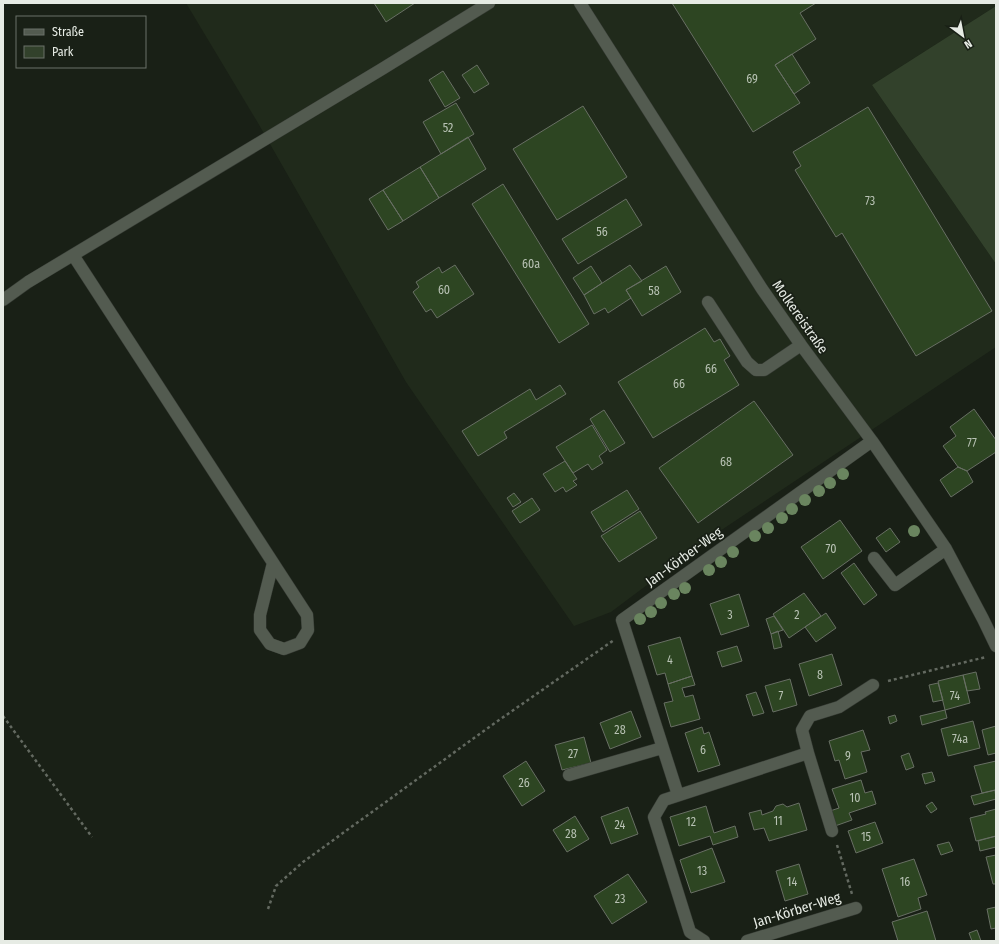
<svg xmlns="http://www.w3.org/2000/svg" width="999" height="944" viewBox="0 0 999 944" font-family="'Fira Sans Condensed',sans-serif">
<rect width="100%" height="100%" fill="#192016"/>
<path fill="#202a1b" d="M186 3H996V6L872 85 996 264V347L711 537 611 612 574 626 406 382 258 123Z"/>
<path fill="#32412b" d="M996 6V264L872 85Z"/>
<path fill="#2d4522" stroke="#686f64" d="M374 3H415L386 22Z
M672 3H816L800 13 816 39 775 65 800 103 753 132Z
M792 54 810 83 794 94 775 65Z
M477 65 489 84 474 93 462 75Z
M443 71 460 98 445 107 429 80Z
M456 103 474 134 441 154 423 122Z
M583 106 627 177 557 220 513 149Z
M868 107 992 311 916 356 842 233 836 237 795 170 801 166 793 152Z
M468 137 486 169 439 198 420 167Z
M420 167 439 198 403 221 383 190Z
M503 184 589 324 559 343 472 204Z
M383 190 403 221 388 230 369 199Z
M626 199 642 225 578 264 562 239Z
M455 265 474 294 437 318 431 309 426 312 413 292 419 287 416 282 439 267 442 273Z
M630 265 642 281 626 290 631 298 608 313 605 308 594 314 584 295Z
M591 266 602 283 584 295 573 278Z
M666 266 681 292 642 316 626 290Z
M705 328 714 342 720 339 730 356 724 360 739 385 653 438 618 382Z
M560 385 566 394 504 432 507 438 478 456 462 431 530 389 536 400Z
M754 401 793 455 698 523 659 468Z
M974 409 996 440V452L967 471 958 467 943 446 956 436 950 427Z
M604 410 625 443 610 452 590 419Z
M592 425 607 450 599 456 603 463 592 470 588 464 573 473 556 447Z
M565 461 577 479 573 481 577 485 566 492 563 487 555 492 543 474Z
M958 467 967 471 973 482 951 497 940 480Z
M627 490 639 509 603 532 591 512Z
M514 493 521 502 513 507 507 498Z
M532 498 540 510 520 523 512 511Z
M640 511 657 538 619 562 601 536Z
M840 520 862 551 823 579 801 547Z
M890 528 900 542 886 552 876 538Z
M854 563 877 595 864 605 841 573Z
M804 593 821 616 789 638 773 614Z
M739 594 749 626 721 635 710 604Z
M826 613 836 628 816 642 805 627Z
M774 616 783 630 771 634 766 619Z
M778 631 782 647 774 649 771 634Z
M680 637 692 676 668 684 665 673 657 675 648 646Z
M737 646 742 661 722 667 717 652Z
M832 654 842 685 809 696 799 664Z
M976 672 980 689 967 691 963 675Z
M963 675 970 703 945 710 938 681Z
M692 676 695 685 682 688 685 697 693 695 700 719 671 727 664 703 673 701 668 684Z
M790 679 797 705 773 712 765 686Z
M938 683 943 700 933 702 929 685Z
M756 692 764 713 753 716 746 695Z
M945 710 947 718 922 725 920 716Z
M631 711 641 737 610 749 600 723Z
M895 715 897 721 890 724 888 717Z
M973 721 980 748 948 756 941 729Z
M996 726V753L988 755 982 730Z
M702 727 704 734 709 732 720 765 698 772 685 733Z
M863 730 870 750 861 752 867 772 845 779 839 760 835 761 829 741Z
M584 737 591 763 562 770 555 745Z
M909 753 914 767 906 770 901 756Z
M526 761 545 791 522 806 503 776Z
M996 761V790L982 793 974 766Z
M932 772 935 781 925 784 922 774Z
M861 780 865 793 872 791 876 804 849 813 852 820 835 826 830 811 839 808 832 789Z
M995 790 996 799 974 805 971 796Z
M932 802 937 809 931 813 926 806Z
M799 803 807 830 769 841 764 828 754 830 749 813 761 810 762 815 773 811 776 806 783 804 787 807Z
M706 806 714 833 735 826 738 837 713 845 710 836 679 846 670 817Z
M628 807 638 834 611 844 601 817Z
M996 809V836L976 841 970 818 986 814 985 812Z
M575 816 589 839 567 852 553 830Z
M875 822 883 843 856 853 848 831Z
M996 836V847L980 851 978 841Z
M949 842 953 851 941 855 937 845Z
M712 848 725 882 691 893 680 860Z
M996 855V884H993L986 857Z
M914 859 927 895 918 898 921 909 898 917 882 869Z
M799 864 808 894 785 901 776 871Z
M628 874 647 902 612 924 594 896Z
M996 907V928L991 929 987 909Z
M927 911 936 941H898L892 922Z
M977 930 981 941H972L969 933Z"/>
<g fill="none" stroke-linecap="round" stroke-linejoin="round">
<defs>
<path id="minor" d="M580 3 762 289 801 345 872 441 946 549 983 619 996 646
M73 255 307 615 308 630 300 643 284 649 270 644 260 630V615L273 563
M3 300 28 282 382 69 489 3
M708 302 747 362 756 370H764L801 345
M874 558 895 585 946 549
M808 753 832 831
M569 775 662 748
M678 795 622 620 872 441
M704 941 690 932 654 817 664 800 808 753 802 730 810 716 839 707 873 685
M747 941 856 908"/>
</defs>
<use href="#minor" stroke="#363b34" stroke-width="13"/>
<path stroke="#636960" stroke-width="2.5" stroke-dasharray="3 3" stroke-linecap="butt" d="M888 681 986 657
M3 716 92 837
M837 845 852 894
M268 909 276 886 303 862 492 725 614 640"/>
<use href="#minor" stroke="#535b50" stroke-width="12"/>
</g>
<g fill="#6a855f">
<circle cx="843" cy="474" r="6"/>
<circle cx="830" cy="483" r="6"/>
<circle cx="819" cy="491" r="6"/>
<circle cx="805" cy="500" r="6"/>
<circle cx="792" cy="509" r="6"/>
<circle cx="782" cy="518" r="6"/>
<circle cx="768" cy="528" r="6"/>
<circle cx="914" cy="531" r="6"/>
<circle cx="755" cy="536" r="6"/>
<circle cx="733" cy="552" r="6"/>
<circle cx="721" cy="562" r="6"/>
<circle cx="709" cy="570" r="6"/>
<circle cx="685" cy="588" r="6"/>
<circle cx="674" cy="594" r="6"/>
<circle cx="661" cy="603" r="6"/>
<circle cx="651" cy="612" r="6"/>
<circle cx="640" cy="619" r="6"/>
</g>
<g text-anchor="middle" dominant-baseline="central" stroke-width="3.5" stroke-linejoin="round" paint-order="stroke">
<g font-size="12" fill="#b8c2b4">
<text x="752" y="79">69</text>
<text x="448" y="128">52</text>
<text x="870" y="201">73</text>
<text x="602" y="232">56</text>
<text x="531" y="264">60a</text>
<text x="444" y="290">60</text>
<text x="654" y="291">58</text>
<text x="711" y="369">66</text>
<text x="679" y="384">66</text>
<text x="972" y="443">77</text>
<text x="726" y="462">68</text>
<text x="831" y="549">70</text>
<text x="730" y="615">3</text>
<text x="797" y="615">2</text>
<text x="670" y="660">4</text>
<text x="820" y="675">8</text>
<text x="781" y="696">7</text>
<text x="955" y="696">74</text>
<text x="620" y="730">28</text>
<text x="960" y="739">74a</text>
<text x="703" y="750">6</text>
<text x="573" y="754">27</text>
<text x="848" y="756">9</text>
<text x="524" y="783">26</text>
<text x="855" y="798">10</text>
<text x="778" y="821">11</text>
<text x="691" y="822">12</text>
<text x="620" y="825">24</text>
<text x="571" y="834">28</text>
<text x="866" y="837">15</text>
<text x="702" y="871">13</text>
<text x="792" y="882">14</text>
<text x="905" y="882">16</text>
<text x="620" y="899">23</text>
</g>
<g font-size="14" fill="#e6ebe4" stroke="#192016">
<text transform="translate(800 317) rotate(55)">Molkereistraße</text>
<text transform="translate(684 557) rotate(-36)">Jan-Körber-Weg</text>
<text transform="translate(797 910) rotate(-17)">Jan-Körber-Weg</text>
</g>
</g>
<rect width="999" height="944" fill="none" stroke="#e6ebe4" stroke-width="8"/>
<rect x="16" y="16" width="130" height="52" fill="#192016" stroke="#6b7168"/>
<rect x="24" y="29" width="20" height="6" fill="#535b50" stroke="#6b7168"/>
<text x="52" y="36" font-size="12" fill="#e6ebe4">Straße</text>
<rect x="24" y="46" width="20" height="12" fill="#32412b" stroke="#6b7168"/>
<text x="52" y="56" font-size="12" fill="#e6ebe4">Park</text>
<g transform="translate(963 36) rotate(148)" stroke="#192016" stroke-width="3" paint-order="stroke">
<path d="M0-3L7 15L0 10L-7 15Z" fill="#e6ebe4"/>
<text y="-6" font-size="11" font-weight="bold" text-anchor="middle" fill="#e6ebe4">N</text>
</g>
</svg>
